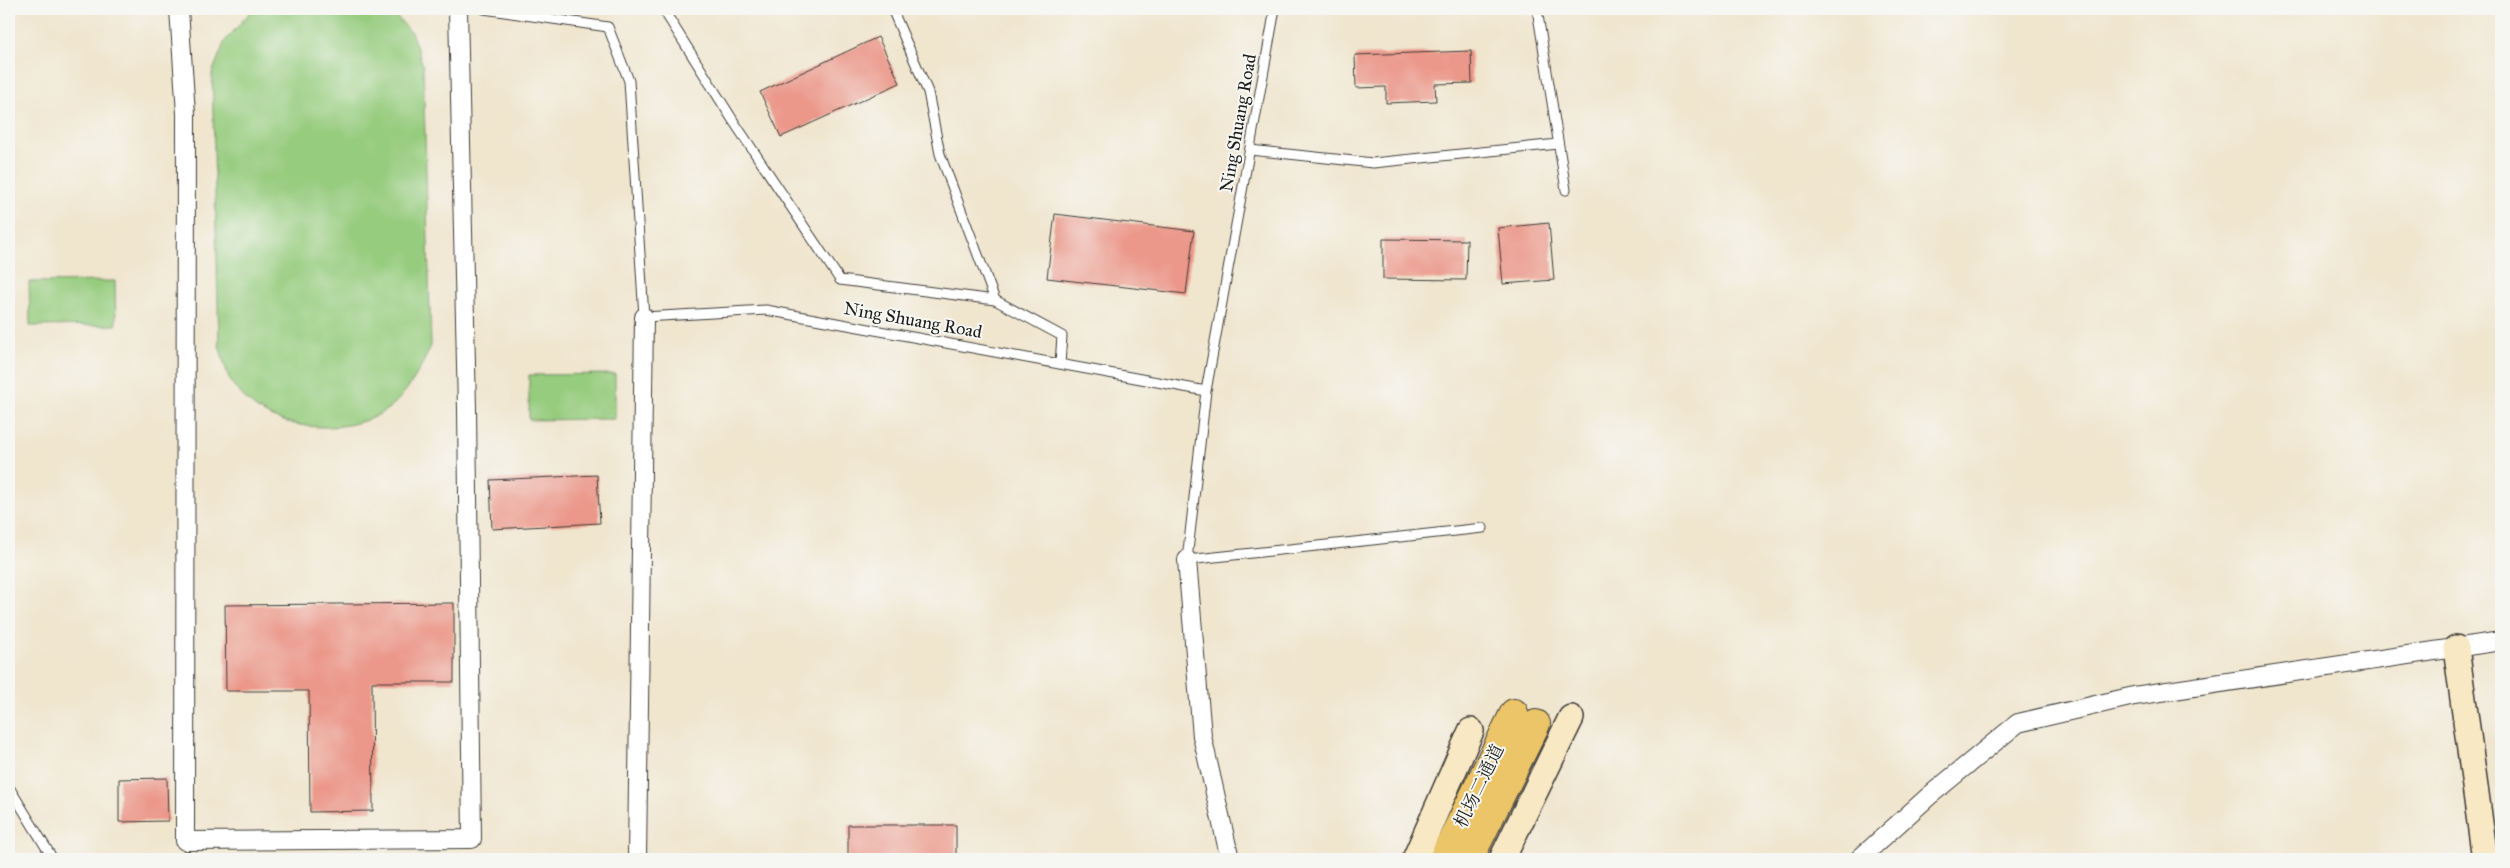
<svg xmlns="http://www.w3.org/2000/svg" width="2510" height="868" viewBox="0 0 2510 868" font-family="'IM FELL Great Primer','Noto Serif SC',serif">
<rect width="100%" height="100%" fill="#f6f6f2"/>
<filter id="ink" filterUnits="userSpaceOnUse"><feTurbulence type="fractalNoise" baseFrequency=".02" numOctaves="2"/><feDisplacementMap in="SourceGraphic" scale="10" xChannelSelector="R" yChannelSelector="G"/><feConvolveMatrix kernelMatrix="1 2 1 2 8 2 1 2 1" color-interpolation-filters="sRGB"/></filter>
<filter id="wash" filterUnits="userSpaceOnUse"><feTurbulence type="fractalNoise" baseFrequency=".0096" numOctaves="4" result="noise"/><feDisplacementMap in="SourceGraphic" scale="20" xChannelSelector="R" yChannelSelector="G"/><feGaussianBlur stdDeviation="1.12" result="paint"/><feColorMatrix in="noise" values="0 0 0 0 0 0 0 0 0 0 0 0 0 0 0 0 0 1.4 0 .05"/><feComposite in="paint" operator="in"/></filter>
<g filter="url(#wash)">
<rect width="100%" height="100%" fill="#f0e5cd"/>
<path fill="#96cc7e" stroke="#59744d" d="M253 9H389L411 32 423 65 431 346C421 368 411 387 394 404 361 434 297 433 261 411 251 406 240 393 233 385 226 375 223 357 219 345L212 73 225 41Z
M115 281 116 325 30 326 29 282Z
M615 374V419L529 420V375Z"/>
<g id="blocks">
<path fill="#eb9789" d="M878 37 900 83 781 137 760 92Z
M1471 51 1472 83 1435 84 1436 101 1386 103V87L1356 88 1355 55Z
M1055 214 1194 231 1186 294 1047 278Z
M1549 223 1554 280 1503 284 1498 228Z
M1383 239 1467 240 1466 280 1383 279Z
M597 475 600 523 492 529 490 480Z
M454 603V682H372L373 811 310 812 309 691H226L225 605Z
M167 778 168 821 119 822V779Z
M848 825H956V859H848Z"/>
</g>
</g>
<g filter="url(#ink)">
<use href="#blocks" fill-opacity="0" stroke="#3c3a37" stroke-width="1"/>
<g fill="none" stroke-linecap="round" stroke-linejoin="round">
<defs>
<path id="lane" d="M484 9 608 27 629 81 644 317 766 310 1206 391 1275 9
M663 9 734 122 840 280 995 300 1062 336 1060 364
M892 9 928 92 940 154 995 300
M1537 9 1566 190
M1250 150 1373 163 1558 144
M1206 391 1187 560 1483 528
M9 787 53 859"/>
<path id="street" d="M179 9 186 114 185 841 472 839 467 409 458 9
M1187 560 1202 736 1230 859
M637 859 644 317
M1859 859 1929 796 2018 723 2134 696 2501 641"/>
<path id="secondary" d="M2456 648 2485 859
M1415 859 1471 731
M1502 859 1571 718"/>
<path id="highway" d="M1443 859 1514 713
M1469 859 1536 724"/>
</defs>
<use href="#lane" stroke="#3c3a37" stroke-width="11"/>
<use href="#street" stroke="#3c3a37" stroke-width="20"/>
<use href="#secondary" stroke="#3c3a37" stroke-width="28"/>
<use href="#highway" stroke="#3c3a37" stroke-width="30"/>
<use href="#lane" stroke="#fff" stroke-width="9"/>
<use href="#street" stroke="#fff" stroke-width="18"/>
<use href="#secondary" stroke="#f8e8c3" stroke-width="25"/>
<use href="#highway" stroke="#edc569" stroke-width="28"/>
</g>
</g>
<g text-anchor="middle" dominant-baseline="central" stroke-width="4" stroke-linejoin="round" paint-order="stroke">
<g font-size="18" fill="#1c1c1c" stroke="#f6f6f2">
<text transform="translate(1238 123) rotate(-80)">Ning Shuang Road</text>
<text transform="translate(913 320) rotate(10)">Ning Shuang Road</text>
<text transform="translate(1479 786) rotate(-64)">机场二通道</text>
</g>
</g>
<rect width="2510" height="868" fill="none" stroke="#f6f6f2" stroke-width="30"/>
</svg>
